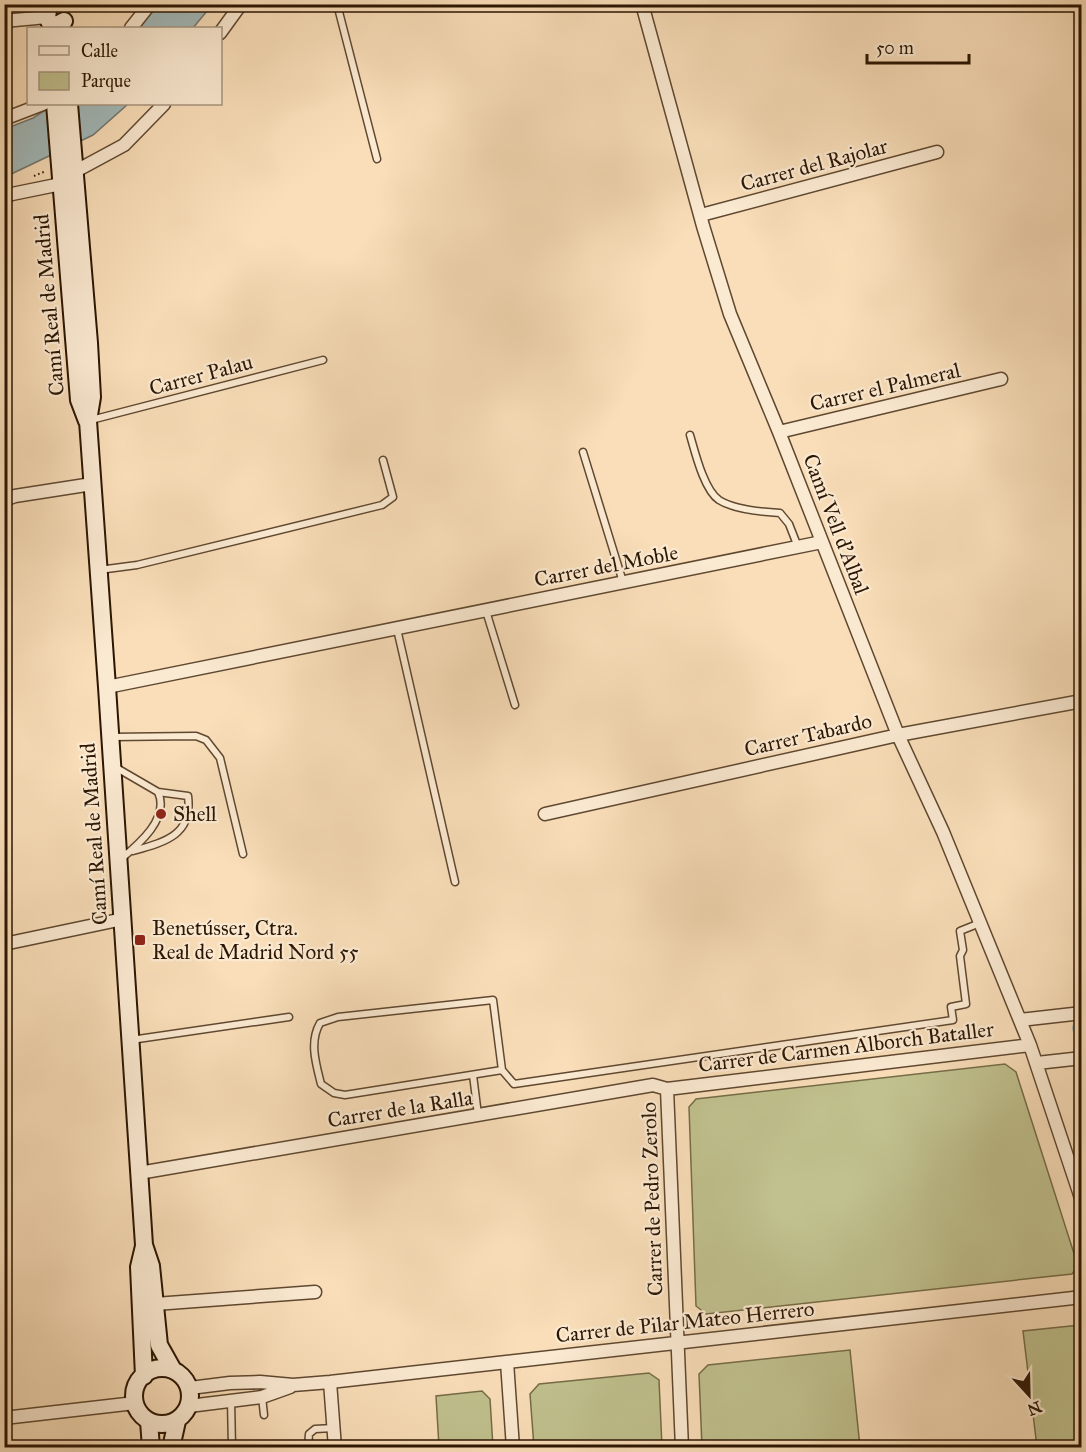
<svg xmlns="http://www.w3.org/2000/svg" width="1086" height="1452" viewBox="0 0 1086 1452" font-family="'IM FELL Great Primer',serif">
<rect width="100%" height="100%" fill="#f9deb9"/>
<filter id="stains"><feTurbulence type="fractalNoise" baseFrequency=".00333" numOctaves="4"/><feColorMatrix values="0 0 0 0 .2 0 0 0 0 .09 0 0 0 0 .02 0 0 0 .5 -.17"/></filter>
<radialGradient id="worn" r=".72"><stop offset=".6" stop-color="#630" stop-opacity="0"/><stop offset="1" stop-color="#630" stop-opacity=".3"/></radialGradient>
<path fill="#c0c18e" stroke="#766c48" stroke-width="1.5" d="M1005 1064 1016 1072 1078 1266 1072 1274 706 1314 696 1306 689 1107 696 1099Z
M1080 1325 1082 1327 1081 1447H1037L1023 1331Z
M850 1350 860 1447H702L699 1374 708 1365Z
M649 1373 659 1380 662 1447H534L530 1394 539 1384Z
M482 1391 490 1399 493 1447H439L436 1396Z"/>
<path fill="#a2b9ba" stroke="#737871" stroke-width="1.5" d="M158 5H212L193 28H138Z
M55 104H128L93 135 5 177V129L33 118Z"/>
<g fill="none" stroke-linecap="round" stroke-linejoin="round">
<path stroke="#a2b9ba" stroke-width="14" d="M1079 1028H1082"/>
<defs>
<path id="lane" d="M337 4 377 159
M91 420 323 360
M690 435C695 452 704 490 719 500 735 510 762 512 780 513L789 524 798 547
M583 452 623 582
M99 570 137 565 382 505 393 497 383 460
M486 611 515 705
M397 629 455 882
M111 737 196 736 206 740 220 758 243 854
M115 767 158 792C170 818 139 844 121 859
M133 851C165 842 193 835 188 796L158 792
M493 1000 502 1070 345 1095 334 1093 321 1084C316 1064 309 1042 320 1023L338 1017Z
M131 1040 289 1017
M502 1070 514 1084 953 1020 951 1007 966 1004 960 956 963 950 960 931 980 923
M473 1075 478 1115
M262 1397 264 1415
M231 1400 232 1448
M308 1448 309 1434 315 1429 334 1428"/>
<path id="street" d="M642 4 703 226 730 314 779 432 898 735 943 832 1030 1045 1082 1201
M4 21 47 17
M131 28 150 4
M220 33 241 4
M4 119 43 104
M69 170 74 172 124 145 164 104
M4 197 12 194 61 184 65 190
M701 215 937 152
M779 432 1001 379
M4 500 15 496 92 484
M107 687 822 542
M545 814 898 735 1082 701
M4 944 123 919
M1020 1020 1082 1013
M1037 1063 1082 1058
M667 1089 682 1448
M139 1173 653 1085 667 1089 1030 1045
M155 1304 315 1292
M507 1362 513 1448
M330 1382 335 1448
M190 1388 230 1383 260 1382 293 1385 330 1382 1082 1297
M189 1406 262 1397 290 1387
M4 1418 135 1403"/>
<path id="secondary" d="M49 4 47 17 50 23 57 25 64 21
M55 104 79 400 87 421
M69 104 89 343 92 397 88 421 107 687 144 1245 151 1266 159 1345 173 1370
M134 1396a28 28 0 1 1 56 0a28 28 0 1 1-56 0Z
M144 1376 139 1267 144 1246
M149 1421 151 1448
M171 1448 177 1421"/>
</defs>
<use href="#lane" stroke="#5f4830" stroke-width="9"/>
<use href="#street" stroke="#5f4830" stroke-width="15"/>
<use href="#secondary" stroke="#2c1603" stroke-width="20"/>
<path stroke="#2c1603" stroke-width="2" stroke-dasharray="1.5 3" stroke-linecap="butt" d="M34 176 46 171"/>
<use href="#lane" stroke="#fbead2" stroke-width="6"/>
<use href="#street" stroke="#fbead2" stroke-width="12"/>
<use href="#secondary" stroke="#fbead2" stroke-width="16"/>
</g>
<g fill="#8f2418" stroke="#fbead2" stroke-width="2">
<circle cx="161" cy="814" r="6"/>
<rect x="134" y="934" width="12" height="12" rx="3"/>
</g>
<g text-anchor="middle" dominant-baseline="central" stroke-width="4.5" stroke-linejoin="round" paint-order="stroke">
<g font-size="21" fill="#2c1603" stroke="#fbead2">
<text transform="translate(814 165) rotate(-15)">Carrer del Rajolar</text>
<text transform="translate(49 305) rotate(-95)">Camí Real de Madrid</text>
<text transform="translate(201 375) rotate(-15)">Carrer Palau</text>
<text transform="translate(885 387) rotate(-13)">Carrer el Palmeral</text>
<text transform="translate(836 524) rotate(69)">Camí Vell d'Albal</text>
<text transform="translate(606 566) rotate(-11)">Carrer del Moble</text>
<text transform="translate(808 735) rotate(-13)">Carrer Tabardo</text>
<text transform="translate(94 834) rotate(-94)">Camí Real de Madrid</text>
<text transform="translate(846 1047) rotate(-7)">Carrer de Carmen Alborch Bataller</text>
<text transform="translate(400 1109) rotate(-9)">Carrer de la Ralla</text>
<text transform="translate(652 1199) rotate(-92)">Carrer de Pedro Zerolo</text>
<text transform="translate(685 1322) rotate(-6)">Carrer de Pilar Mateo Herrero</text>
</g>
<g font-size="21" fill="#2c1603" stroke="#fbead2" text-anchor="start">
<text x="173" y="814">Shell</text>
<text x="152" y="928">Benetússer, Ctra.<tspan x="152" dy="24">Real de Madrid Nord 55</tspan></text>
</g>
</g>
<rect width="1086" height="1452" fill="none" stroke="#f9deb9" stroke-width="24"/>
<rect x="6" y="6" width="1074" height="1440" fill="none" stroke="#2c1603" stroke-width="3"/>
<rect x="12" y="12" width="1062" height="1428" fill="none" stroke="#2c1603" stroke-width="1.5"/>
<rect x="27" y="27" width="195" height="78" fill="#fbead2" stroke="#a8957f" stroke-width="1.5"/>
<rect x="39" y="46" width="30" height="9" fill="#fbead2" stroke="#a8957f" stroke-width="1.5"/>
<text x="81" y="57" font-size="18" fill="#2c1603">Calle</text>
<rect x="39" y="72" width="30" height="18" fill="#c0c18e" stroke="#a8957f" stroke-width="1.5"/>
<text x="81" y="87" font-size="18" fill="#2c1603">Parque</text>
<g transform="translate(1029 1395) rotate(158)" stroke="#fbead2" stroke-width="4.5" paint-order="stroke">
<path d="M0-4.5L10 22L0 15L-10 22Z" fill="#2c1603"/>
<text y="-9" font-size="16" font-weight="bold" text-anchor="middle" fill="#2c1603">N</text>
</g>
<path d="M867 54v9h102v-9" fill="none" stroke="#2c1603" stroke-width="3"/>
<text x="876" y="54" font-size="18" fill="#2c1603" stroke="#fbead2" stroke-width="4.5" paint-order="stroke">50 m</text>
<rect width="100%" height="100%" filter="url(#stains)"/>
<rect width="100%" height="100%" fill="url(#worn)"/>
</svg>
